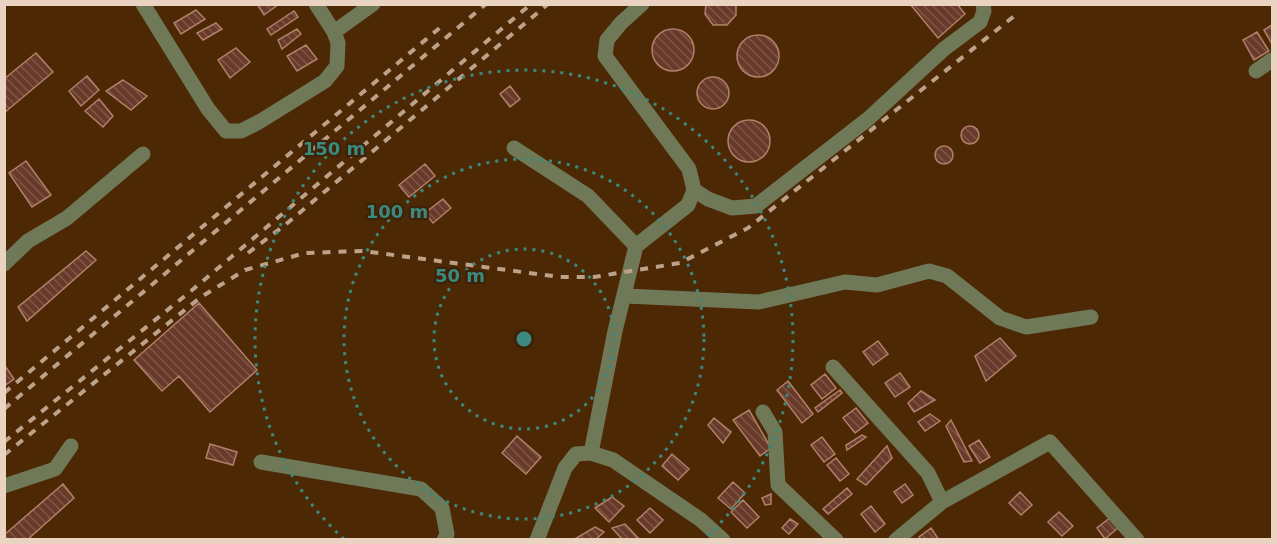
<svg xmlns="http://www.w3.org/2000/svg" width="1277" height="544" viewBox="0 0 1277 544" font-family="'DejaVu Sans',sans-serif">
<defs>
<pattern id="building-back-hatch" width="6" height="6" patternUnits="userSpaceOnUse" patternTransform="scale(1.5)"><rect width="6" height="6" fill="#683a29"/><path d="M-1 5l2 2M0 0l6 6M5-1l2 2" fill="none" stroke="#7e5646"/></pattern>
</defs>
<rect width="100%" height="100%" fill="#4c2904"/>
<path fill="url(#building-back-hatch)" stroke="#b27f6b" stroke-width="1.5" d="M257 4H279L264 15Z
M706 4H736V15L727 25H713L705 14Z
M910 4H957L965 14 938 38Z
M196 10 205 19 181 34 174 23Z
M294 11 298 17 271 35 267 29Z
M216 23 222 29 203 40 197 33Z
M1272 25V44L1264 30Z
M297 29 301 34 282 49 278 40Z
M652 50a21 21 0 1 1 42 0a21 21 0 1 1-42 0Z
M1257 32 1269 51 1254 60 1243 40Z
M737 56a21 21 0 1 1 42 0a21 21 0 1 1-42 0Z
M306 45 317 59 297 71 287 56Z
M236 48 250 62 230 78 218 60Z
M36 53 53 72 4 113V79Z
M87 76 99 90 81 106 69 91Z
M697 93a16 16 0 1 1 32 0a16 16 0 1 1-32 0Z
M123 80 147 96 131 110 106 91Z
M510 86 520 99 510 107 500 94Z
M99 99 113 116 103 127 85 111Z
M728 141a21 21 0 1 1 42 0a21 21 0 1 1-42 0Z
M961 135a9 9 0 1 1 18 0a9 9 0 1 1-18 0Z
M935 155a9 9 0 1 1 18 0a9 9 0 1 1-18 0Z
M26 161 51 195 32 207 9 173Z
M425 164 435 176 409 197 399 185Z
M443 199 451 208 433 223 425 213Z
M86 251 96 260 27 321 18 307Z
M199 303 257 370 210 412 179 376 162 391 134 360Z
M1000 338 1016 356 986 381 975 356Z
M878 341 888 354 873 365 863 352Z
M5 366 14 379 4 386V367Z
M900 373 910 387 895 397 885 383Z
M825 374 836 388 822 399 811 385Z
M788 381 813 414 802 423 777 390Z
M840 390 842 393 818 412 815 408Z
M921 391 935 400 914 412 908 403Z
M856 408 868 423 855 433 843 418Z
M749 410 771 448 760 456 733 420Z
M930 414 940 421 925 431 918 422Z
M714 418 731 432 723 443 708 425Z
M951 420 972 461 964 462 946 426Z
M862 435 866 437 847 450 846 445Z
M517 436 541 457 526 474 502 453Z
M822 437 835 454 824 462 811 445Z
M979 440 990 457 980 463 969 446Z
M210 444 237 452 233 465 206 458Z
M887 446 892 458 866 485 857 479Z
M672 454 689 469 678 480 662 466Z
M836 458 849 474 840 481 827 465Z
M733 482 745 493 731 509 718 498Z
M63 484 74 498 27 540H4V535Z
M905 484 913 495 902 503 894 492Z
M847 488 852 494 828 514 823 509Z
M1020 492 1032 505 1021 515 1009 503Z
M771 494V504L765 505 762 498Z
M612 497 624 506 609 522 595 508Z
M743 500 759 517 747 528 731 512Z
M871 506 885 524 875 532 861 514Z
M650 508 663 520 650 533 637 520Z
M1059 512 1073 526 1062 536 1048 522Z
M1111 517 1119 527 1105 539 1097 528Z
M790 519 798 524 789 534 782 528Z
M625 524 640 540H623L612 528Z
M595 527 604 532 595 540H573Z
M931 528 939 540H921L919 537Z"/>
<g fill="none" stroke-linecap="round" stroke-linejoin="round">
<path stroke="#6f7957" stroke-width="15" d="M143 4 208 109 226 131H241L259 122 325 81 337 66 338 43 334 32 316 4
M334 32 373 4
M1256 71 1272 60
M514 148 588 196 636 246 615 331 591 453
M694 190 708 199 732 208 756 206 868 119 944 49 980 22 984 11 983 4
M636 246 688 205 694 190 689 169 605 56 607 40 621 23 642 4
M4 264 28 241 67 218 143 154
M625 296 759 302 845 282 877 285 929 271 947 276 1000 318 1026 327 1091 317
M833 367 928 473 942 502
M763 412 775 432 778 485 836 540
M261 462 421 489 442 508 447 534 444 540
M4 486 55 469 71 446
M537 540 565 468 576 454 591 453 613 460 701 520 723 540
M896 540 942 502 1050 442 1137 540"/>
<path stroke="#bba289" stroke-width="4" stroke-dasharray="8 8" stroke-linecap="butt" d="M248 253 285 225 548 4
M4 393 442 26
M4 409 486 4
M4 442 191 291 531 4
M4 455 201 297 245 270 305 253 363 251 560 277H594L680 263 748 228 1018 13"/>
</g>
<g fill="none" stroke="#3b897f" stroke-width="3" stroke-dasharray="3 6">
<circle cx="524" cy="339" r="90"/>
<circle cx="524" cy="339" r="180"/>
<path d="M344 539A269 269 0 1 1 704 539"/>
</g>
<circle cx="524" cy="339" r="9" fill="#3b897f" stroke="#3d2207" stroke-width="3"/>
<g font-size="18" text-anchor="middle" font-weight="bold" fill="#3b897f" stroke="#3d2207" stroke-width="4.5" stroke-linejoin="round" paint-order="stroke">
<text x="334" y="155">150 m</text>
<text x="397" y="218">100 m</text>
<text x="460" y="282">50 m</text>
</g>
<rect width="1277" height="544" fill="none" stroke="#ead4c1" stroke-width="12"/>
</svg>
